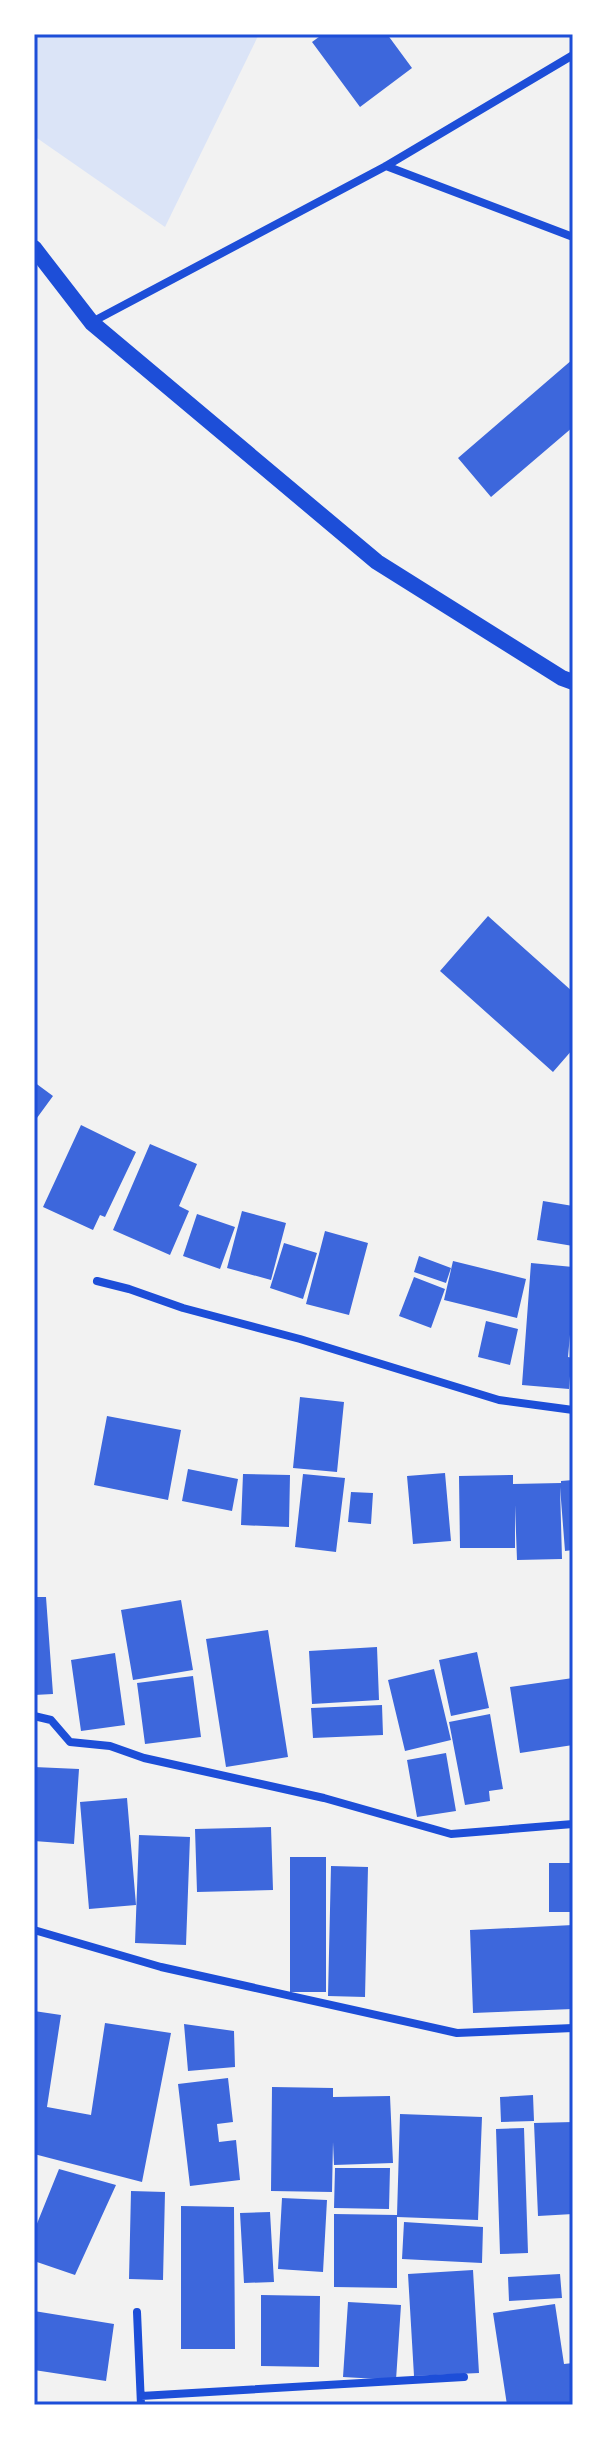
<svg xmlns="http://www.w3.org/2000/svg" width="607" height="2439" viewBox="0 0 607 2439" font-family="Arial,sans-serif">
<rect width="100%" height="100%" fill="#f2f2f2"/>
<path fill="#dbe4f7" d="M34 34H259L165 227 34 136Z"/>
<path fill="#3d67dc" d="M323 34H387L412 68 360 107 312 42Z
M573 359V427L491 497 458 458Z
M488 916 573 992V1049L553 1072 440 971Z
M34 1082 53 1096 34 1122Z
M81 1125 136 1152 105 1217 100 1215 93 1230 43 1207Z
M150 1144 197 1164 179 1206 189 1211 170 1255 113 1230Z
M543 1201 573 1206V1246L537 1240Z
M242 1211 286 1223 271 1280 227 1268Z
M197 1214 235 1227 220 1269 183 1256Z
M325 1231 368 1243 349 1315 306 1304Z
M284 1243 317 1253 303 1299 270 1288Z
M419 1256 451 1268 446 1283 414 1272Z
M453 1261 526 1279 517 1318 444 1300Z
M531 1263 573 1267V1301L568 1357 573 1358V1364L571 1363 569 1389 522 1385Z
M414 1277 445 1289 431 1328 399 1316Z
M486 1321 518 1329 510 1365 478 1357Z
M300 1397 344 1402 337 1472 293 1468Z
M107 1416 181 1430 168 1500 94 1485Z
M188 1469 238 1479 232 1511 182 1501Z
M445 1473 451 1541 413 1544 407 1476Z
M243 1474 290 1475 289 1527 241 1525Z
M303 1474 345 1478 336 1552 295 1547Z
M513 1475V1484L561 1483V1481L573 1480V1550L565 1551 560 1487 562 1559 517 1560 515 1505V1548H460L459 1476Z
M351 1492 373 1493 371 1524 348 1522Z
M34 1597H46L53 1694 34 1695Z
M181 1600 193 1670 133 1680 121 1610Z
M268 1630 288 1757 226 1767 206 1639Z
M377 1647 379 1700 312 1704 309 1651Z
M477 1652 489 1708 451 1716 439 1660Z
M115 1653 125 1725 81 1731 71 1660Z
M434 1669 451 1740 405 1751 388 1680Z
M193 1676 201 1737 145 1744 137 1683Z
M573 1678V1745L520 1753 510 1687Z
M382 1705 383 1735 313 1738 311 1708Z
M490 1714 503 1789 489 1791 490 1801 465 1805 449 1722Z
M446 1753 456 1811 417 1817 407 1760Z
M34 1767 79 1769 74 1844 34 1841Z
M127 1798 136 1905 89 1909 80 1802Z
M271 1827 273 1890 197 1892 195 1829Z
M139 1835 190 1837 186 1945 135 1943Z
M290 1857H326V1992H290Z
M549 1863H573V1912H549Z
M331 1866 368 1867 365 1997 328 1996Z
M573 1925V2009L473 2013 470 1930Z
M34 2011 61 2015 47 2107 91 2115 105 2023 171 2033 142 2182 34 2154Z
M184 2024 234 2031 235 2067 188 2071Z
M228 2078 233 2122 217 2124 219 2142 236 2140 240 2180 190 2186 178 2084Z
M272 2087 333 2088V2097L390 2096 393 2163 334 2165 333 2142 332 2192 271 2191Z
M533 2095 534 2121 501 2122 500 2097Z
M400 2114 482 2117 478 2220 397 2217V2288L334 2287V2214L397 2215Z
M573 2122V2214L538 2216 534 2123Z
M524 2128 528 2253 500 2254 496 2129Z
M335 2168H390L389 2209 334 2208Z
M59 2169 116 2185 75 2275 34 2261V2231Z
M131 2191 165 2192 163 2280 129 2279Z
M282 2198 327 2200 323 2272 278 2269Z
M181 2206 234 2207 235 2349H181Z
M270 2212 274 2282 244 2283 240 2213Z
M404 2222 483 2227 482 2263 402 2259Z
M473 2270 479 2373 414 2376 408 2274Z
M560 2274 562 2298 509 2301 508 2277Z
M261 2295 320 2296 319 2367 261 2366Z
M348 2302 401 2305 396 2380 343 2377Z
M555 2304 564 2364 573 2363V2405H507L493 2313Z
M34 2311 114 2324 106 2381 34 2370Z"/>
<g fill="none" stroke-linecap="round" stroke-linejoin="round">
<path stroke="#1d4ed8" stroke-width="8" d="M386 166 573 237
M92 322 386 166 573 55
M97 1281 129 1289 183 1308 300 1339 499 1400 573 1410
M34 1716 51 1720 70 1742 110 1746 144 1758 324 1798 451 1834 573 1824
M34 1930 161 1967 457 2033 573 2028
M137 2312 141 2405
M141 2396 464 2377"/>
<path stroke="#1d4ed8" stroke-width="16" d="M34 248 92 323 377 562 562 678 573 682"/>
</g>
<rect width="607" height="2439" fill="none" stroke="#ffffff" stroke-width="72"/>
<rect x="36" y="36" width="535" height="2367" fill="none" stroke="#1d4ed8" stroke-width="3"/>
</svg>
